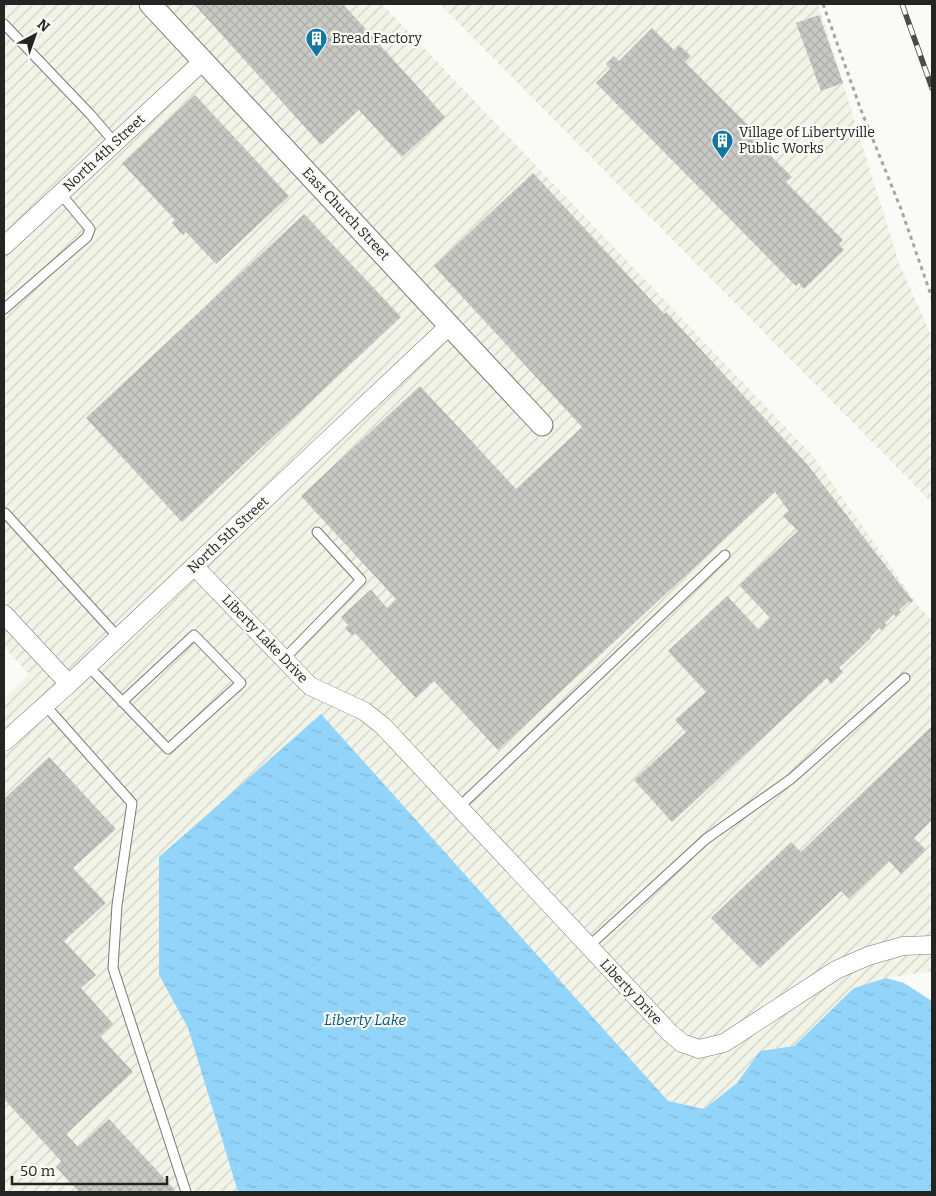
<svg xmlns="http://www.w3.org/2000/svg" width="936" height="1196" viewBox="0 0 936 1196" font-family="Bitter,serif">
<defs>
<pattern id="industrial-furrows" width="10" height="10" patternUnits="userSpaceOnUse" patternTransform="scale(1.25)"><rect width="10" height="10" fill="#f2f4e8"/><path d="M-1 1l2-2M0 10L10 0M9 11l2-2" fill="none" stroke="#cfd1c7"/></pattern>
<pattern id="water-ripples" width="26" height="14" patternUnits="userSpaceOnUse" patternTransform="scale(1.25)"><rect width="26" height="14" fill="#92d4fa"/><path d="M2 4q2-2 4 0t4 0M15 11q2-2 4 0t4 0" fill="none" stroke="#7eb6d6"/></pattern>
<pattern id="building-cross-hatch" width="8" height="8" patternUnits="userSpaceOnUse" patternTransform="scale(1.25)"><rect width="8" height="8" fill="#c8c8c4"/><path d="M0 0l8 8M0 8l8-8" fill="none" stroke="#acaca8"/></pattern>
</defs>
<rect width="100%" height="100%" fill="#fafaf7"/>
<path fill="url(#industrial-furrows)" d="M4 4H382L813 456 920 608 932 620V971L886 978 854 988 794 1046 760 1051 737 1083 703 1110 668 1101 321 715 159 975 188 1028 238 1192H4V699L29 674 4 647Z
M440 4H818L899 263 932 337V503Z"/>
<path fill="url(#water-ripples)" d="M321 714 668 1101 704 1109 737 1083 760 1051 794 1046 854 988 886 978 904 983 932 1001V1192H238L188 1028 159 975V857Z"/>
<path fill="url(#building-cross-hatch)" d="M194 4H343L445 117 402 157 359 110 321 145Z
M819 15 843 83 821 91 796 23Z
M652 28 674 50 679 45 691 56 685 62 761 138 757 142 792 177 786 182 843 240 839 244 844 250 804 289 799 283 796 286 596 83 610 69 606 64 614 56 619 61Z
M195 95 289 196 216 264 186 232 183 235 179 231 172 223 175 220 122 163Z
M533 173 664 314 666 312 807 464 913 601 910 603 909 601 899 610 901 612 896 617 894 614 885 623 886 625 882 630 879 628 870 637 871 638 839 668 843 672 831 684 827 678 672 822 634 780 686 732 675 720 706 692 668 651 727 596 759 630 770 618 739 585 798 531 783 516 789 511 775 492 498 750 434 681 416 698 355 633 352 636 345 628 348 625 341 617 370 590H371L387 608 396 599 301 496 420 386 516 489 582 427 434 266Z
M304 214 401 317 182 522 86 418Z
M932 726V820L914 838 926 850 901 874 889 861 849 899 841 891 760 968 711 918 791 842 801 852Z
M49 757 116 829 73 868 106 903 64 941 96 975 81 988 113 1024 100 1036 133 1072 66 1134 78 1147 109 1119 175 1190 172 1192H79L56 1167 61 1161 4 1099V799Z"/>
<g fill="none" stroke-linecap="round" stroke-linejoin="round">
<defs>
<path id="service" d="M4 24 90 114 115 143
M4 309 87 237 90 229 60 193
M5 513 118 637
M284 659 361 580 317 532
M88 666 168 749 241 683 194 635 122 702
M45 705 132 803 117 905 113 968 186 1192
M459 807 725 555
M589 946 706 839 791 779 905 678"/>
<path id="minor" d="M4 246 203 61
M194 566 310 686 364 711 383 726 670 1033 682 1043 699 1049 724 1043 836 970 868 956 903 946 932 945
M4 614 69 684
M4 742 69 684 450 325"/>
<path id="tertiary" d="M150 4 542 425"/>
</defs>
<use href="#service" stroke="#797976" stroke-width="11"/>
<use href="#minor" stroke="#797976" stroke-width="19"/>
<use href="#tertiary" stroke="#797976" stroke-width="23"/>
<path stroke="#a6a6a4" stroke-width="3" stroke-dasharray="4 4" stroke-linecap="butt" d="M823 4 861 110 901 209 932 298"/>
<use href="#service" stroke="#fff" stroke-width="9"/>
<use href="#minor" stroke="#fff" stroke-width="18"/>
<use href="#tertiary" stroke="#fff" stroke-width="21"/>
<defs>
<path id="rail" d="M902 4 932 88"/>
</defs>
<use href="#rail" stroke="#4b4b4a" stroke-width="5.5"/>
<use href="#rail" stroke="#fafaf7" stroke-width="4" stroke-dasharray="11" stroke-linecap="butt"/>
</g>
<defs>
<symbol id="building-pin" viewBox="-11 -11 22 30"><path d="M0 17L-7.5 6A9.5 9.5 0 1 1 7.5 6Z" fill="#1276a2" stroke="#fafaf7"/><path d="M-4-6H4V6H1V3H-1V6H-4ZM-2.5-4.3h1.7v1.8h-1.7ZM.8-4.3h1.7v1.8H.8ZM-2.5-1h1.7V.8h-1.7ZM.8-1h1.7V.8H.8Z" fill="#fff"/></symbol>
</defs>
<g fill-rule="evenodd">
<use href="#building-pin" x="304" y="26" width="25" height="34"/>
<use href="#building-pin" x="710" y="128" width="25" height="34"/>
</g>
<g text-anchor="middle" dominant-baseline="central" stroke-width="4.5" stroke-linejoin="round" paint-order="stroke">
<g font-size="14" fill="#242423" stroke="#fafaf7" text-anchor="start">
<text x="332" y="38">Bread Factory</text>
<text x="739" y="132">Village of Libertyville<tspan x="739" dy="16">Public Works</tspan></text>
</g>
<g font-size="14" fill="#242423" stroke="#fafaf7">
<text transform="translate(104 153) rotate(-43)">North 4th Street</text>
<text transform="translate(346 214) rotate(47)">East Church Street</text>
<text transform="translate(228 535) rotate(-43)">North 5th Street</text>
<text transform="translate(265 639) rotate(46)">Liberty Lake Drive</text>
<text transform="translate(631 992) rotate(47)">Liberty Drive</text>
</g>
<g font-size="15" font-style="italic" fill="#00597d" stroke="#fafaf7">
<text x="365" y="1020">Liberty Lake</text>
</g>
</g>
<rect width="936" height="1196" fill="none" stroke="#242423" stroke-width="10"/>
<g transform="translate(35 35) rotate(41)" stroke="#fafaf7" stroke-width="4" paint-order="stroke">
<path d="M0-4L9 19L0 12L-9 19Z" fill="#242423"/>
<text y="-8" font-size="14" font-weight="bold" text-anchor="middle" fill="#242423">N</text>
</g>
<path d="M12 1176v8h155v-8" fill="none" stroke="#242423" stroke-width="2.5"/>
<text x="20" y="1176" font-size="15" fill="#242423" stroke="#fafaf7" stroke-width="4" paint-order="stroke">50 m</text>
</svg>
